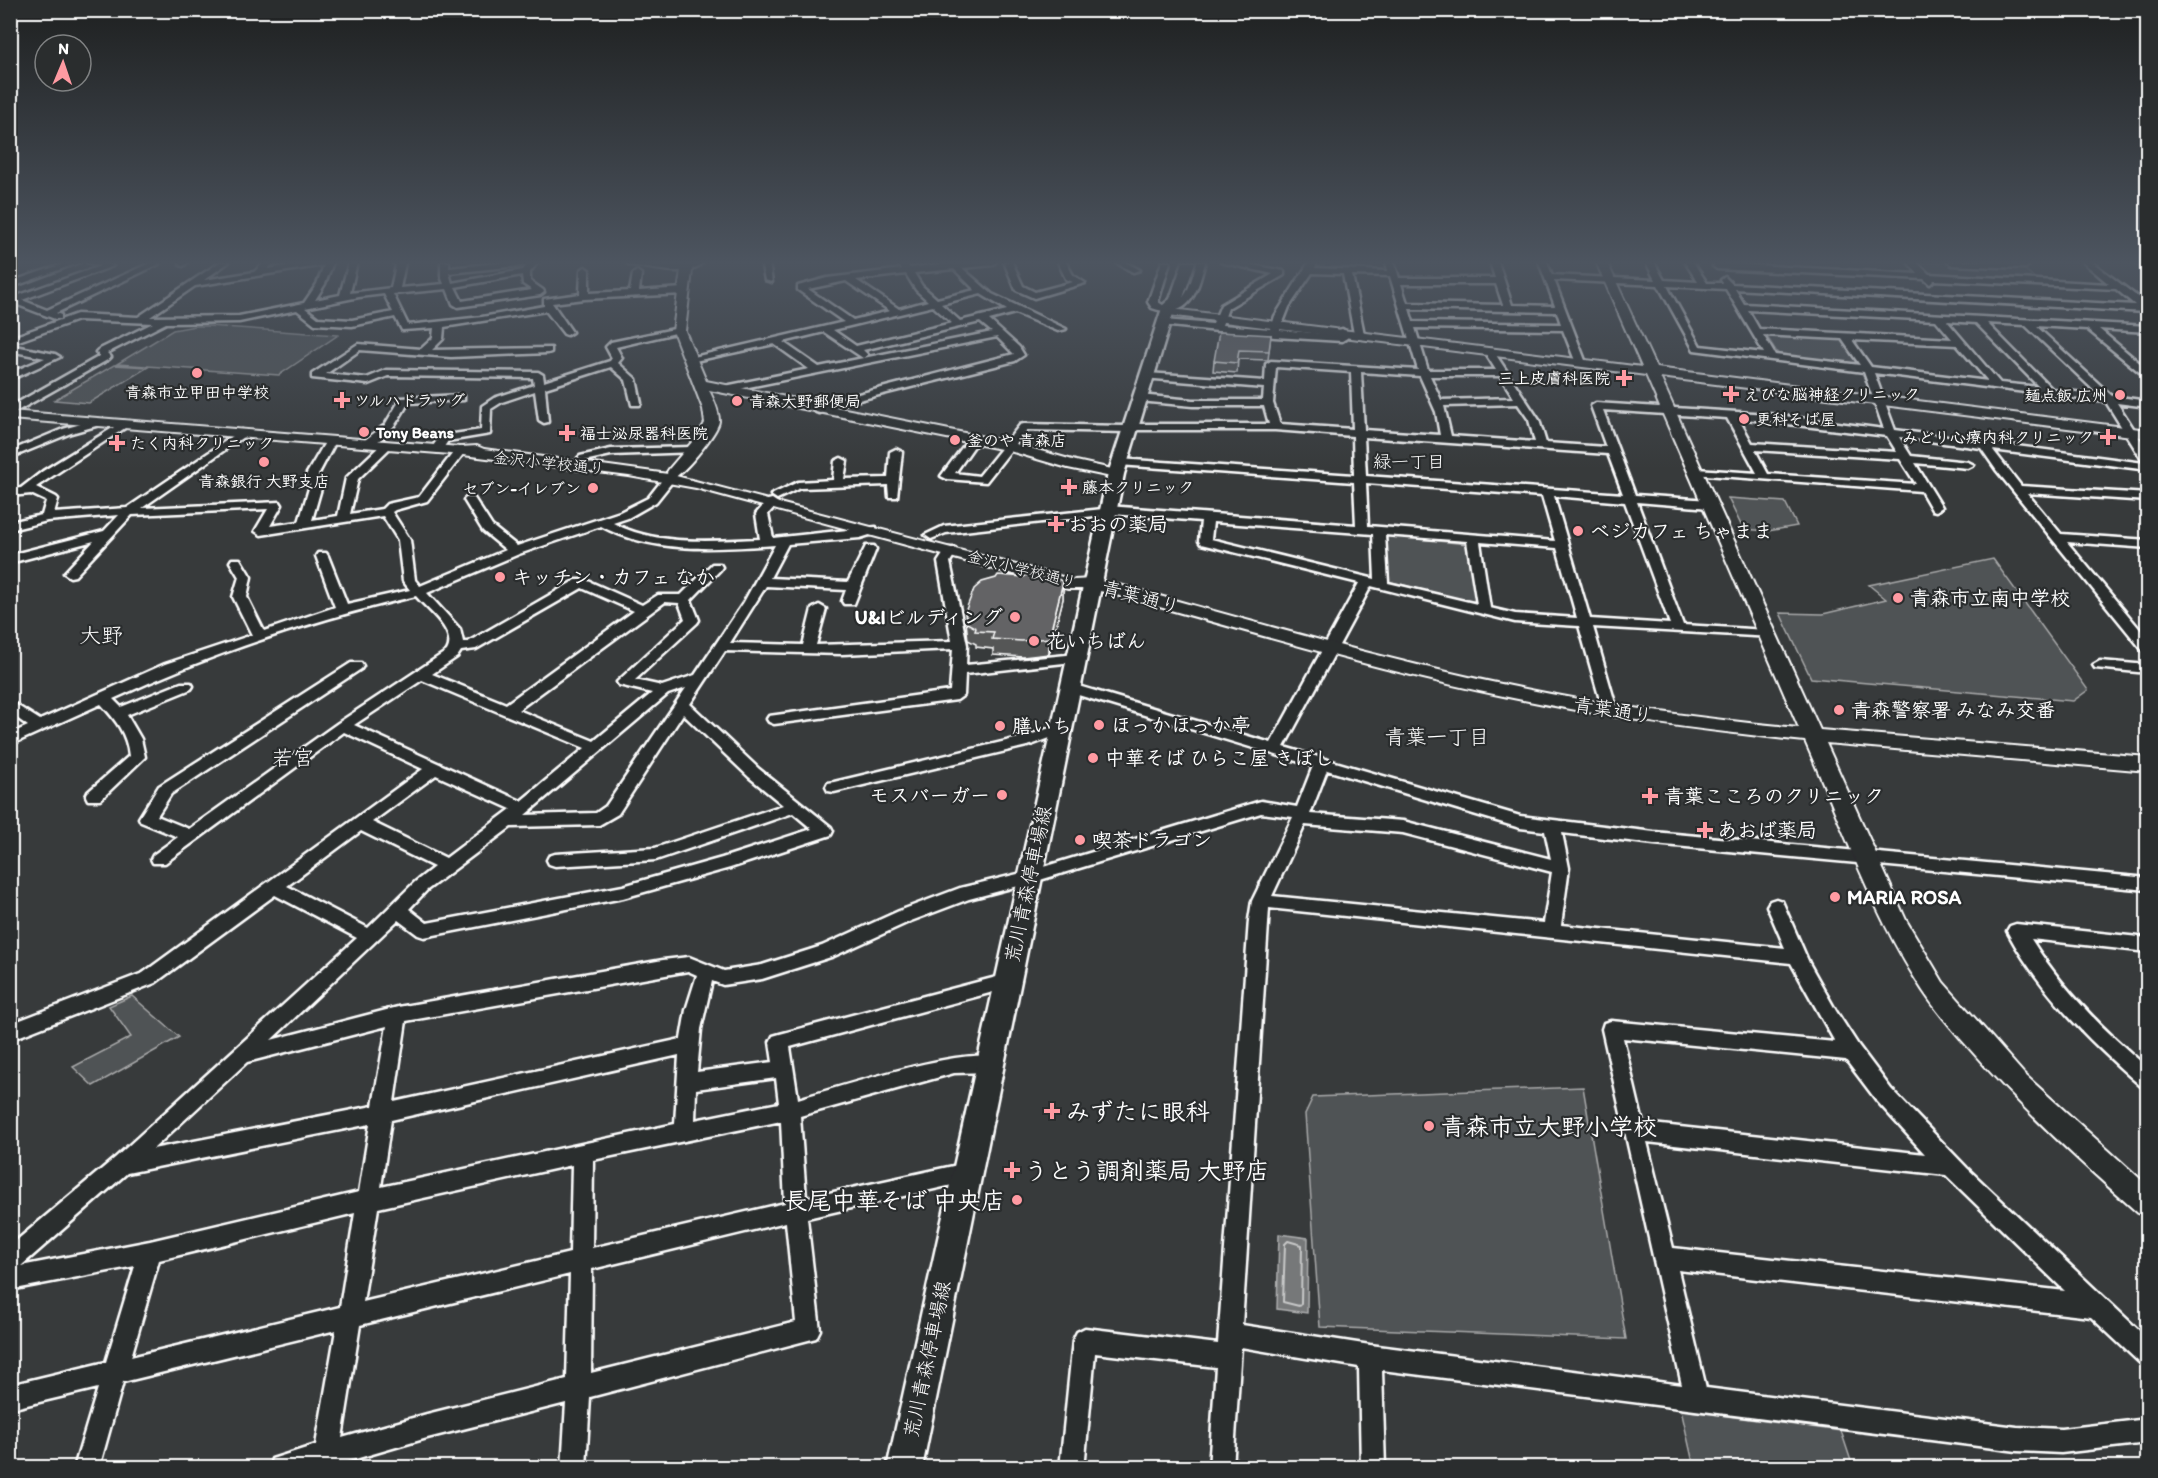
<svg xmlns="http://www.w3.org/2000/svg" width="2158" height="1478" viewBox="0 0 2158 1478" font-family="Itim,'Klee One',sans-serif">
<rect width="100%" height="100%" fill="#373a3b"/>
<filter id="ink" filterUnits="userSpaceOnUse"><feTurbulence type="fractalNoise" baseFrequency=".0167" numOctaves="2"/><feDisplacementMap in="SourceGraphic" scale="12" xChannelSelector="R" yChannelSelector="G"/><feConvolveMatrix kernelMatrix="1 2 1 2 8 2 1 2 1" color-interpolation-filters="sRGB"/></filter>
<g filter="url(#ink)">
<path fill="#505354" stroke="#a8a9aa" stroke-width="1.5" d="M1921 262 2018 266 2023 268 2037 280 1929 275 1917 263Z
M195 326H208L338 335 279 375 117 364 173 330Z
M1769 334 1843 340 1861 364 1784 357 1778 354 1766 335Z
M114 365 148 367 89 403 54 400Z
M1728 498 1785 502 1797 526 1768 531 1743 529Z
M1388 536 1468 544 1476 600 1470 602 1388 581 1386 538Z
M1993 559 2088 690 2073 701 1811 678 1780 613 1823 614 1886 599 1869 585Z
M132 996 179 1037 93 1086 73 1067 131 1037 109 1006Z
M1583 1087 1626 1339 1320 1327 1305 1114 1313 1097Z
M1681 1410 1841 1431 1853 1467H1694Z"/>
<path fill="#767879" stroke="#adaeaf" stroke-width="1.5" d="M1279 1234 1308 1238 1307 1313 1277 1309Z"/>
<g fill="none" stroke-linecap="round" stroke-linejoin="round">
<path stroke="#c8c9c9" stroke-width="2" d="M1288 1241 1302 1245 1301 1303 1299 1306 1283 1302 1285 1244Z"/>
<defs>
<path id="minor" d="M10 262H25L10 267Z
M69 262H80L10 288V282Z
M87 262H101L113 266 22 300 47 310 152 262 159 264 56 313 61 315V319H55L10 302V296L14 297 100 266Z
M180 262H188L183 266 180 265Z
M220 262H229L204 280 254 272 265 262H274L268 269 308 262H333L325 284 315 300 340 295 349 262H357L350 293 391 288 396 265 392 262 405 263 400 288 444 284 441 276V262H449V268L509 262H538L530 272V281L543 290 544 292 540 295 458 307 453 304 447 289 393 294 408 325 482 317 544 306V299L580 294 581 270 585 267 589 270V293L630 291 633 274 637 271 641 274 639 291 683 288 687 291 683 294 584 299 552 303 572 332 567 335 564 334 546 311 444 327 443 339 432 350 551 348V352L548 353 451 357 360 350 326 374 367 378 386 370 538 372 543 375 544 382 610 361 612 358 606 347 611 342 679 328 684 331 616 347 622 358 618 363 636 379 641 403 640 405H632L626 380 611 367 545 388 548 422 544 423 539 420 535 391 502 402 491 409 490 434 448 441 441 451 437 452 431 449 440 436 481 430 482 406 494 398 534 385 533 378 388 376 368 384 312 378V374L358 344 421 349 433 338 434 328 402 330 395 317 352 326 315 324 297 310 239 322 166 323 107 353 111 357 109 359 10 415V407L100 356 96 352 98 350 153 323 78 320 10 344V338L77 314 138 317ZM324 265 317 284 304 303 239 316 150 317 195 286ZM527 265 523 270 452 283 449 273ZM522 275 523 284 532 290 462 301 455 287ZM384 294 393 312 352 320 318 318 305 308 359 297Z
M626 262 686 265 694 262H703C688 279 651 267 630 265Z
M761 262H769L772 282 765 280Z
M897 262H905L910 268 954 262H996L992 265 962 268 992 294 1066 329 1058 331 1015 313 989 320 1019 347 1024 355 1015 361 843 404 820 413 816 412V408L835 400 1014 354 997 337 724 392 720 391V387L809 369 774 344 690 362 685 359 844 322 798 290V286L827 278 902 269ZM954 269 975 290 937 299 922 286 914 273ZM906 274 916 290 928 301 899 309 856 280ZM846 281 890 311 853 320 808 289ZM981 294 1007 310 960 321 941 304ZM933 306 952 323 856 346 833 330ZM980 322 992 332 819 367 783 342 824 332 863 358 868 355 863 350Z
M1004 262H1012L1023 286 1035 292 1073 282 1066 279 1058 262H1066L1073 275 1085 283 1034 298 1016 290Z
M1115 262H1125L1140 270 1133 272Z
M1162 262H1170L1158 302 1166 307C1187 306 1192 278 1197 262H1205C1197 292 1190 321 1152 308L1148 302Z
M1221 262H1236L1284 271V275L1228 308 1222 325 1271 329 1275 316 1309 262H1317L1315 268 1388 271 1386 262H1394L1399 278H1495L1490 262H1498L1512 305 1555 306 1539 262H1547L1552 275 1655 280 1646 262H1654L1664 280 1698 282 1685 262H1693L1707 283H1723L1721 280 1725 277 1732 284 2135 305 2116 289 1934 280 1930 284 1924 279 1717 269 1713 266 1717 263 1918 274 1908 262H1916L1929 274 2109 284 2083 262H2092L2148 305 2146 312 1735 289 1744 304 2148 326V332L2099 329 2148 370V379L2087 329 2036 326 2112 396 2148 401V407L2117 403 2148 451V470L1993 450 2021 486 2148 494V501L2027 493 2061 534 2148 540V548L2067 542 2148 639V652L2143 651 1997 471 1981 448 1899 437 1911 456 1968 462 1974 465 1968 468 1915 463 1942 507 1936 511 1932 510 1921 491 1692 474V470L1696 469 1757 473 1727 418 1603 410 1635 495 1710 500 1716 504 1710 508 1637 502 1683 625 1767 630 1772 631 1774 634 1772 637 1593 627 1617 710 1610 715 1603 710 1579 626 1515 622 1371 586 1284 747 1520 816 1654 832 2148 878V890L1654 844 1562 833 1569 868 1561 925 1785 948 1767 906 1770 901 1776 899 1782 901 1809 963 1836 1011 1858 1045 1891 1089 1967 1168 2148 1339V1366L2140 1363 2091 1317 1678 1270 1706 1388 2017 1427 2061 1429 2148 1419V1443L2061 1453 2017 1451 1382 1370 1385 1468H1361L1359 1367 1241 1347 1233 1468H1209L1216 1367 1095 1353 1084 1468H1060L1073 1340 1077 1332 1085 1328 1218 1344 1249 920 1252 901 1293 817 1261 813 1030 883 969 899 911 921 834 956 762 979 723 985 712 981 701 1029 697 1072 773 1062 770 1042 773 1036 780 1034 1008 974 1014 976 1017 981 1014 986 1008 988 790 1047 798 1099C839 1088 962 1046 997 1058L1000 1064 997 1070 990 1072 954 1073 800 1116 806 1198 967 1163 974 1166 977 1173 974 1180 807 1218 820 1330 816 1338 590 1397 586 1468H562L566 1403 427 1438 338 1464V1468H269L272 1459 316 1445 336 1330 123 1382 99 1468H74L98 1388 10 1409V1385L106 1362 135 1266 10 1290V1246L115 1158 357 938 275 895 155 983 10 1040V1024L143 973 423 769 344 732 165 863H153L151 859 153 855 178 837 141 822 139 818 159 786 351 663H361L363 666 361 669 171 794 157 816 189 829 338 723 447 651C458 632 428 610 416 596 312 620 210 654 113 699L121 707 181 683H191L193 686 191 689 127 715 141 739 145 757 100 800H88L86 796 88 792 129 756C127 734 116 720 101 704L10 745V734L28 726 10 713V701L40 720 165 664 252 635 233 597 239 577 230 562 232 559H240L251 577 247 597 264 631 335 607 316 556 318 553H326L328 556 347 604 410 590 403 581 398 540 383 516 261 535 255 531 268 509 132 515 75 576 70 577 64 573 94 541 10 563V555L104 531 119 515 47 521 10 530V522L42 515 46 501 31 494 10 496V489L21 488 43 471 124 421 128 422V426L36 487 56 497 58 499 54 513 127 508 242 430 247 433 246 435 142 508 280 502 282 505 270 526 299 522 310 485 306 475 327 439 331 438 336 441 318 475 322 485 312 520 338 516 346 478 383 443 387 442 393 445 358 479 350 514 382 509 387 504 419 497 456 449H464V453L427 501 395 510 392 512 410 540 415 580 420 586 506 550 483 531 464 500 466 498H474L492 526 517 546 620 512 648 498 670 470 674 469 680 472 656 502 628 518 613 523C656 546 712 541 760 539L756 514 768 500 772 499 778 503 768 514 773 538 876 527V533L860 538 788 544 770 578 848 582 866 546H874L876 549 854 604H844L842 601 846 590 766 586 730 643 803 645 812 609 819 605 826 609 816 645 952 641 938 562 947 548H955L957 551 950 562 967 645 966 665 1077 654 1082 655 1084 658 1082 661 965 674 964 695 957 700 774 724 769 722 767 719 769 716 950 691 953 649 842 654 725 651 690 704 759 769 831 827 833 831 831 835 730 868 623 898 424 937 418 935 398 920 271 1040 398 1007 663 960 689 957 724 971 762 965 822 946 899 911 960 888 1030 871 1261 801 1297 807 1313 766 1065 691 1063 688 1070 684 1075 685 1271 743 1359 583 1201 544 1199 541 1201 521 1112 514 946 533 931 539 925 535 944 526 1103 509 1108 506 1356 525 1354 482 1119 465 1113 462 1119 459 1354 475 1353 436 1275 430H1134L1129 432 1027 430 986 482 947 479 941 476 970 437 974 436 979 439 955 473 979 476 1020 425 1024 424 1125 426 1129 424H1269L1264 406H1193L1139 401 1134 398 1139 395 1193 400H1263L1264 388 1143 378 1142 376 1147 373 1265 381 1266 364 1271 361 1418 370 1390 276 1352 275 1364 334 1359 337 1354 334 1343 274 1312 273 1289 307 1280 330 1337 335 1339 330 1342 329 1347 332V338L1342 341 1275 337 1161 325V321L1164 320 1213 324 1221 305 1273 274ZM1554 280 1658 285 1694 350 1864 372 1884 429 1769 414 1596 403 1591 406 1606 447 1546 443 1539 420 1492 349 1484 351 1496 370H1428L1415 328 1563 330 1576 363 1584 365 1586 363ZM1401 284H1496L1503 305 1407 303ZM1667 286 1726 289 1764 353 1700 346ZM1409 309 1557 312 1561 324 1413 322ZM1748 310 1936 320 1952 339 1759 329ZM1947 321 1976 323 2039 387 2000 383ZM1987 323 2025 325 2099 395 2052 389ZM1763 335 1842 339 1860 365 1775 355ZM1852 340 1957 345 1988 381 1871 367ZM1276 367 1351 372 1353 429 1280 424 1273 403ZM1361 372 1420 376 1436 412 1440 435 1364 430ZM1874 373 2106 402 2144 463 1895 430ZM1430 376H1500L1514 398 1441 400ZM1518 404 1529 420 1535 442 1451 436 1444 406ZM1738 418 1887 436 1897 452 1752 443ZM1364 437 1608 454 1623 494 1366 476ZM1755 450 1900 459 1916 484 1768 474ZM1366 483 1542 496 1555 541 1368 526ZM1554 496 1625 502 1670 624 1590 619ZM1213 522 1373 534 1375 579 1211 539ZM601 526C653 554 718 549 775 545L744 602 695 675 662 686 635 680 697 623 699 620 691 600 720 570 722 567 720 564H712L681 595H658L642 605 586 580H576L468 642H463L460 629 427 593 519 554ZM1385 535 1467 541 1477 604 1388 583ZM1480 542 1557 548 1577 618 1515 614 1490 608ZM582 588 634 611 506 704 432 674 457 657 461 651 476 649ZM665 602 679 603 685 619 617 682 619 685 652 693 594 741 518 710ZM422 680 585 748 521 801 354 725ZM686 688 606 806 596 813 525 815 668 694ZM683 714 749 777 783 805 655 848 555 854 549 856 547 860 549 864 555 866 656 860 793 813 812 829 722 858 623 886 427 923 409 909 427 890 511 827 599 825 618 814ZM1327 770 1520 828 1545 831 1551 859 1403 821 1310 814ZM436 775 511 809 446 858 372 822ZM1305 825 1403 833 1552 872 1544 923 1272 896ZM361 831 434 867 415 882 368 928 287 886ZM1269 908 1791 963 1835 1042 1611 1021 1604 1023 1602 1029 1682 1385 1370 1345 1242 1325ZM688 971 697 975 686 1010 681 1039 394 1102 406 1021ZM387 1026 373 1106 153 1149 247 1062ZM1623 1038 1846 1060 1877 1101 1925 1154 1643 1123ZM679 1055 675 1124 381 1187 391 1120ZM776 1078 779 1103 695 1120 696 1089ZM781 1121 785 1203 592 1248 593 1160ZM370 1124 359 1192 150 1241 21 1266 127 1173ZM1647 1142 1946 1175 2065 1291 1673 1248ZM572 1165 570 1253 363 1302 378 1208ZM355 1213 340 1307 131 1357 159 1260ZM786 1222 796 1322 591 1373 592 1269ZM570 1274 567 1379 427 1414 342 1438 360 1325Z
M1948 262C1962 261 2020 259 2029 265L2025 268 1952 265Z
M10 345 55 354 60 357 10 380V373L45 358 10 351Z
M460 395 464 396V400L408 403C400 418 383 448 362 445L361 443 385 425 401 398Z
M99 419 104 422 103 424 71 433 10 458V451L63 429Z
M692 447 696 448V452L611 455 584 461 578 458 580 456 611 449Z
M896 449 902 452 897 497H889L888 485 800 488 777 499 771 495 798 482 833 480 835 461 841 458 847 461 844 479 888 478 890 452Z
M2100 661 2148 665V673L2095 668 2093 665Z
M1061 724 1066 726 1068 729 1066 732 1031 745 834 792 828 791 826 787 828 783 834 782 1027 736Z
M2016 924 2148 938V952L2031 939C2062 989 2103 1030 2148 1068V1088L2141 1086C2089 1041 2040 992 2007 931L2010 926Z"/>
<path id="tertiary" d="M682 262H693L685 331 706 381 1009 442 1076 461 1121 471 1123 474 1116 478 1068 468 1006 450 709 390C713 399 719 410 719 421 718 432 686 471 676 476L1074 580 1092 579 1127 587C1254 622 1381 659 1511 686 1606 706 1703 719 1799 728L1646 375 1168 315 1162 311 1164 308 1642 367 1596 262H1607L1656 368 2148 430V438L1660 377 1820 730 2148 757V771L1826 743 1906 920 1943 982 2024 1074 2148 1186V1217L2138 1213C2079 1161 2021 1108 1969 1048 1950 1027 1931 1005 1916 980 1870 907 1840 820 1805 741 1707 731 1609 718 1513 698 1379 671 1248 631 1116 595L1092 589H1068L696 488 629 476 463 455 10 419V411L460 447 477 446 484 449 668 474 667 472 669 469 698 435 705 423 703 409 673 331Z
M2134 262 2148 263V271Z"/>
<path id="secondary" d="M1183 262H1195L1182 301 1175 307 1124 474 922 1468H887L1108 474 1163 305 1170 299Z"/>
</defs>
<use href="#minor" stroke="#fff" stroke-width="5"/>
<use href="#tertiary" stroke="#fff" stroke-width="4"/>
<use href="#secondary" stroke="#fff" stroke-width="5"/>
<use href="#minor" fill="#2a2d2e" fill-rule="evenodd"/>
<use href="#tertiary" fill="#2a2d2e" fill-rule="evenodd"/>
<use href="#secondary" fill="#2a2d2e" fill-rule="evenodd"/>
</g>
<path fill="#555657" stroke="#fff" stroke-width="1.5" d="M1271 335 1268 360 1238 359 1237 373 1213 371 1214 361Z
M1024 577 1063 582V599L1049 654 1023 657 993 655V649L976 647V644L968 640 965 612Z"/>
<path fill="#454647" stroke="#fff" stroke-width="1.5" d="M1063 582V599L1049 654V638Z"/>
<path fill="#636465" stroke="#fff" stroke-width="1.5" d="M1219 332 1271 335 1269 351 1239 350 1237 363 1214 361Z
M998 575 1024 577 1025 575 1055 577 1063 582 1049 638 1022 641 992 639 994 632 975 631 976 628 967 623 965 612 974 589 982 582 996 578Z"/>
</g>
<linearGradient id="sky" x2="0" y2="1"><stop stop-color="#1e2020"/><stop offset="0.56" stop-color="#4d5560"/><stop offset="1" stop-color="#4d5560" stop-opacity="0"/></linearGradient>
<rect width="2158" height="469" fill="url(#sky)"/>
<g fill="#ff9aa2" stroke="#2a2d2e" stroke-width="2">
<circle cx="197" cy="373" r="6"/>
<path d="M1621 369h6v6h6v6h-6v6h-6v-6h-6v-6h6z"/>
<path d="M1728 385h6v6h6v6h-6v6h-6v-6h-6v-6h6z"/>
<circle cx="2120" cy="395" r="6"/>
<path d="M339 391h6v6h6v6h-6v6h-6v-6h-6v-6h6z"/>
<circle cx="737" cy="401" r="6"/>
<circle cx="1744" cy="419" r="6"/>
<circle cx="364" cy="432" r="6"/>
<path d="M564 424h6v6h6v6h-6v6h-6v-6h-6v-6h6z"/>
<path d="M2105 428h6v6h6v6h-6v6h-6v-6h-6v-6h6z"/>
<circle cx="955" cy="440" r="6"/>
<path d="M114 434h6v6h6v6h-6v6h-6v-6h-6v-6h6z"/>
<circle cx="264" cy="462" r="6"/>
<path d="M1066 478h6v6h6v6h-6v6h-6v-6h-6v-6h6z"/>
<circle cx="593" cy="488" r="6"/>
<path d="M1053 515h6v6h6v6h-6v6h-6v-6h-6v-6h6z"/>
<circle cx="1578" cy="531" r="6"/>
<circle cx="500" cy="577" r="6"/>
<circle cx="1898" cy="598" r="6"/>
<circle cx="1015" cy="617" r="6"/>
<circle cx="1034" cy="641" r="6"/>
<circle cx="1839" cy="710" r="6"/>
<circle cx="1099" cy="725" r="6"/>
<circle cx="1000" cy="726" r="6"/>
<circle cx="1093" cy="758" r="6"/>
<circle cx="1002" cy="795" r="6"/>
<path d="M1647 787h6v6h6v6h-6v6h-6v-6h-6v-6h6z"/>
<path d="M1702 821h6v6h6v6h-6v6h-6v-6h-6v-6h6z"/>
<circle cx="1080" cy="840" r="6"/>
<circle cx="1835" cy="897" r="6"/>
<path d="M1049 1102h6v6h6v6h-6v6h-6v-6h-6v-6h6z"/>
<circle cx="1429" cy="1126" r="6"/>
<path d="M1009 1161h6v6h6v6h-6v6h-6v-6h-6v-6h6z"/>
<circle cx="1017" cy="1200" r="6"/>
</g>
<g text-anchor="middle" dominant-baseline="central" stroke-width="4.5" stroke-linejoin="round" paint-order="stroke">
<g font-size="16" font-weight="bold" fill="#fff" stroke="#2a2d2e" text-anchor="start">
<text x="1610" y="378" text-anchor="end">三上皮膚科医院</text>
<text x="197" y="392" text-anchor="middle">青森市立甲田中学校</text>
<text x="1744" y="394">えびな脳神経クリニック</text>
<text x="2108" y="395" text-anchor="end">麺点飯 広州</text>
<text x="354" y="400">ツルハドラッグ</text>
<text x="749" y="401">青森大野郵便局</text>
<text x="1756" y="419">更科そば屋</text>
<text x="376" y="432">Tony Beans</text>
<text x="580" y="433">福士泌尿器科医院</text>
<text x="2094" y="437" text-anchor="end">みどり心療内科クリニック</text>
<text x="967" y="440">釜のや 青森店</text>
<text x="130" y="443">たく内科クリニック</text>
<text x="264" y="481" text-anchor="middle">青森銀行 大野支店</text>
<text x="1082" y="487">藤本クリニック</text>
<text x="581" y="488" text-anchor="end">セブン-イレブン</text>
</g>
<g font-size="16" fill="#fff" stroke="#2a2d2e">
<text transform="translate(549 463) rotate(6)">金沢小学校通り</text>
<text transform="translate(1022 569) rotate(14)">金沢小学校通り</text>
</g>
<g font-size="18" fill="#fff" stroke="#2a2d2e">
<text x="1409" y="462">緑一丁目</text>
</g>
<g font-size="20" font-weight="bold" fill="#fff" stroke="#2a2d2e" text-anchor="start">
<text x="1068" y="524">おおの薬局</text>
<text x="1590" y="531">ベジカフェ ちゃまま</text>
<text x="512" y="577">キッチン・カフェ なか</text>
<text x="1910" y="598">青森市立南中学校</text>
<text x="1003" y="617" text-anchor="end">U&amp;Iビルディング</text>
<text x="1046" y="641">花いちばん</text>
<text x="1851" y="710">青森警察署 みなみ交番</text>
<text x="1111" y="725">ほっかほっか亭</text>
<text x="1012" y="726">膳いち</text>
<text x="1105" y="758">中華そば ひらこ屋 きぼし</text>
<text x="990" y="795" text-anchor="end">モスバーガー</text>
<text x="1664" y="796">青葉こころのクリニック</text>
<text x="1717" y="830">あおば薬局</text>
<text x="1092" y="840">喫茶ドラゴン</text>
<text x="1847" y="897">MARIA ROSA</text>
</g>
<g font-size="20" fill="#fff" stroke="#2a2d2e">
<text transform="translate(1141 597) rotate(15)">青葉通り</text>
<text transform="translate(1613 710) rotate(9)">青葉通り</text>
<text transform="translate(1028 884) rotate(-78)">荒川青森停車場線</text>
<text transform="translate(927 1359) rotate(-78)">荒川青森停車場線</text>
</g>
<g font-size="21" fill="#fff" stroke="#2a2d2e">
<text x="1437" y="736">青葉一丁目</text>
<text x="293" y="757">若宮</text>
</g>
<g font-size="22" fill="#fff" stroke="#2a2d2e">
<text x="101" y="635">大野</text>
</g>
<g font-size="24" font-weight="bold" fill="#fff" stroke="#2a2d2e" text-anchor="start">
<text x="1066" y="1111">みずたに眼科</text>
<text x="1441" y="1126">青森市立大野小学校</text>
<text x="1024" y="1170">うとう調剤薬局 大野店</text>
<text x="1005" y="1200" text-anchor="end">長尾中華そば 中央店</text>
</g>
</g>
<rect width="2158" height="1478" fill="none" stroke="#2a2d2e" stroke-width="36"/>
<rect x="18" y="18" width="2122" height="1442" fill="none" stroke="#fff" stroke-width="2" filter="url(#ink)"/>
<g transform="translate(63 63) rotate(2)"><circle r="28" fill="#2a2d2e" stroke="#7f8182" stroke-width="1.5"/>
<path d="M0-4.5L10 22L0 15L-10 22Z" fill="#ff9aa2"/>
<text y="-9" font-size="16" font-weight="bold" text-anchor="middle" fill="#ffffff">N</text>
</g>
</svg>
